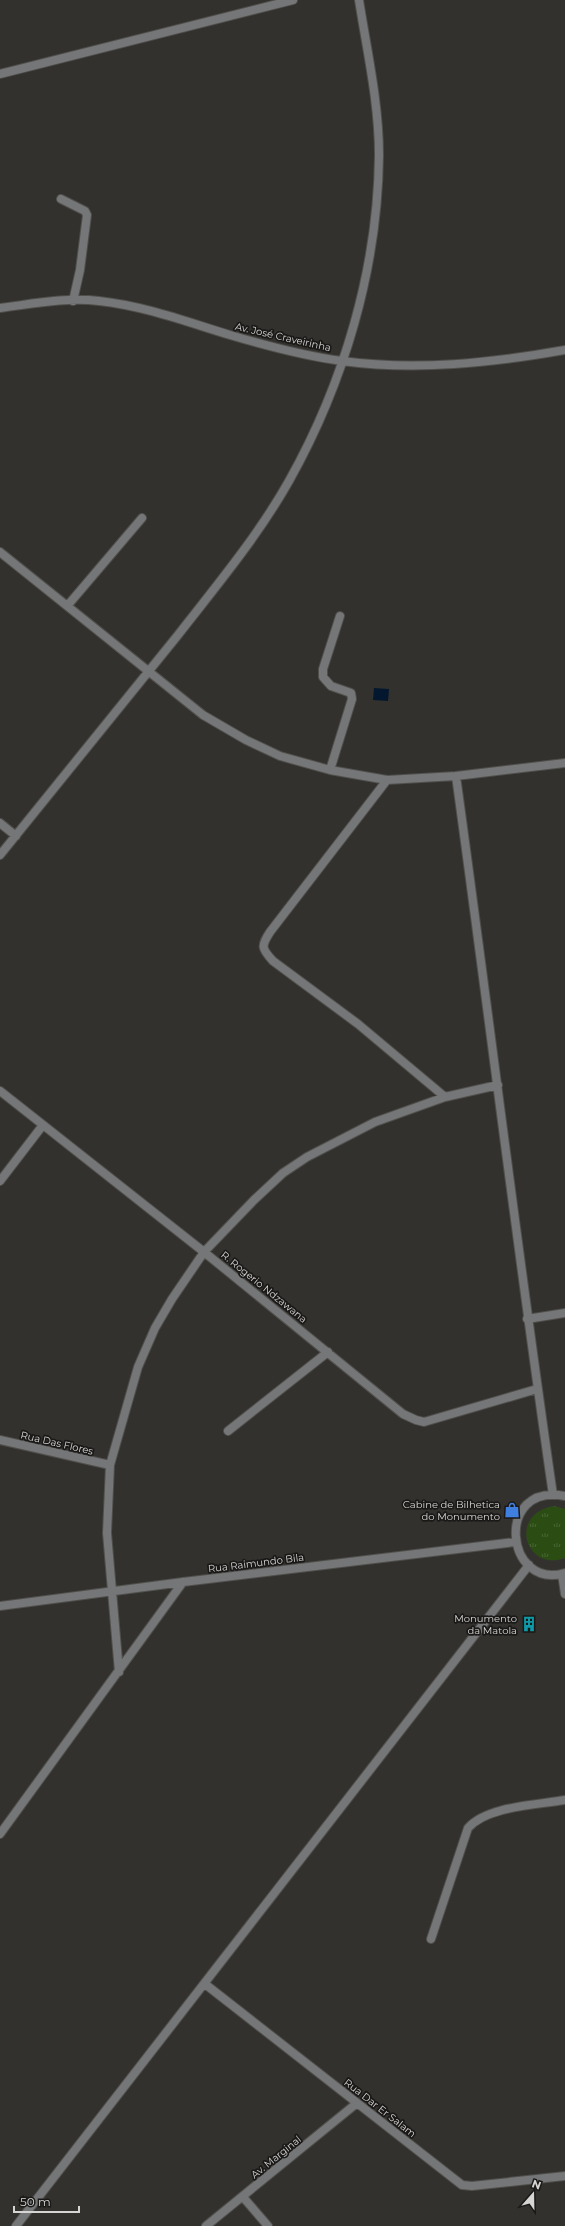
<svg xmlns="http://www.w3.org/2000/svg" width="565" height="2226" viewBox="0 0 565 2226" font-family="Montserrat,sans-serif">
<defs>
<pattern id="grass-tufts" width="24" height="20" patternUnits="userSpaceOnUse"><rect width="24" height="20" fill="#2b4d14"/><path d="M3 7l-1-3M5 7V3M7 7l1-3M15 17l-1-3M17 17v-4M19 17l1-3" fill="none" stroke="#496635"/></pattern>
</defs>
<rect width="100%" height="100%" fill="#33312e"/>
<path fill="url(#grass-tufts)" d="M554 1506 565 1509V1558C526 1573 507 1514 554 1506Z"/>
<path fill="#03182e" d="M374 688 389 689 388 701 373 700Z"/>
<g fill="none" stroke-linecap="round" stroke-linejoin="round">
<defs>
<path id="street" d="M0 74 293 0
M61 199 85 211 87 215 80 270 73 301
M0 308C32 304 66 297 99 301 145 306 187 322 230 335 267 346 305 356 342 361 416 371 492 363 565 350
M0 552 203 715 246 740 280 756 330 770 387 780 456 776 565 763
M68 605 142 518
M330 770 352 699 351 693 331 686 323 677V669L340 616
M456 776C489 1015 518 1255 553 1495
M387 780 270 932C261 946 261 948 273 961L358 1024 445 1097
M0 823 16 836
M0 855C59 782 119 709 178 635 217 585 258 536 289 481 344 383 378 268 379 155 379 103 367 51 359 0
M0 1091 204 1252 403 1414 416 1420 424 1422 537 1389
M0 1181 43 1125
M527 1319 565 1313
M228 1431 328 1352
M0 1440 110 1465
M565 1496C494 1482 505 1591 565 1573
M562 1574 565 1594
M0 1606 183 1582 515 1542
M119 1672 107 1533 110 1465 138 1367 155 1328 172 1299 204 1252 254 1200 283 1173 307 1157 375 1122 445 1097 498 1085
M0 1834 183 1582
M431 1939 468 1828C487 1806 537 1805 565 1800
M205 1984 462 2185 472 2186 565 2176
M243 2197 268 2226
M16 2226 529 1565
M206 2226 357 2103"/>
</defs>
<use href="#street" stroke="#504f4c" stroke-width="10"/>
<use href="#street" stroke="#747677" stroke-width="8"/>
</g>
<defs>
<symbol id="shop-bare" viewBox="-9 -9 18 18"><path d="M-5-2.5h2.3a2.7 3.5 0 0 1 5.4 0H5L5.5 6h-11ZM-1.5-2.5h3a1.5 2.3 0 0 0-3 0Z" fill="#3f7fe0" stroke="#1a1918" stroke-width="2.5" paint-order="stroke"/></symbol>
<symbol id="building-bare" viewBox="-9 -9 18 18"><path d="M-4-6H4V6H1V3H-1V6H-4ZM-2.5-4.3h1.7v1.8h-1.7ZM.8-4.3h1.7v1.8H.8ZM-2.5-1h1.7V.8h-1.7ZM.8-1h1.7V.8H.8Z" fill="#0f9aa8" stroke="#1a1918" stroke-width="2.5" paint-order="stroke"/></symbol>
</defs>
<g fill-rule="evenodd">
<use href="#shop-bare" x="501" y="1499" width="22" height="22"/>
<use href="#building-bare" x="518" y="1613" width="22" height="22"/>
</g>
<g text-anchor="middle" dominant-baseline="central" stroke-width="3.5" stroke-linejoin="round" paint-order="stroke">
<g font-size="10" fill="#d6d5d3" stroke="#1a1918">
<text transform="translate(283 337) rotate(13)">Av. José Craveirinha</text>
<text transform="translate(264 1287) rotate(39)">R. Rogerio Ndzawana</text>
<text transform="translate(57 1443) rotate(13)">Rua Das Flores</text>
<text transform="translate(256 1563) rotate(-7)">Rua Raimundo Bila</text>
<text transform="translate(380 2108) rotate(38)">Rua Dar Er Salam</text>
<text transform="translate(276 2157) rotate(-39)">Av. Marginal</text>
</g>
<g font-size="10" fill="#d6d5d3" stroke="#1a1918" text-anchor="end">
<text x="500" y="1504">Cabine de Bilhetica<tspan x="500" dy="12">do Monumento</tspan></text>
<text x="517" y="1618">Monumento<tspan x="517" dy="12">da Matola</tspan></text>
</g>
</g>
<g transform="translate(533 2194) rotate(20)" stroke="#1a1918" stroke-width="3" paint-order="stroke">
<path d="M0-3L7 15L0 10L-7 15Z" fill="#d6d5d3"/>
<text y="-6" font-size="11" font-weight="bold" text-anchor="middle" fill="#d6d5d3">N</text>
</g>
<path d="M14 2206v6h65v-6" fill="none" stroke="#d6d5d3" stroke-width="2"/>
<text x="20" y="2206" font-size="12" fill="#d6d5d3" stroke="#1a1918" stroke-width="3" paint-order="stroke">50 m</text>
</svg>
